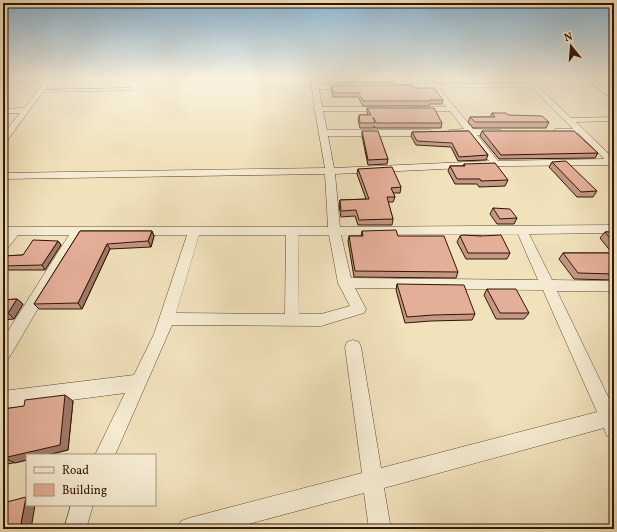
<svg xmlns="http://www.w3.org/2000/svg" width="617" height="532" viewBox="0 0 617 532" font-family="Vollkorn,serif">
<rect width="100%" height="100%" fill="#f1e2bc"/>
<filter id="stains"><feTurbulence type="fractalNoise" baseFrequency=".005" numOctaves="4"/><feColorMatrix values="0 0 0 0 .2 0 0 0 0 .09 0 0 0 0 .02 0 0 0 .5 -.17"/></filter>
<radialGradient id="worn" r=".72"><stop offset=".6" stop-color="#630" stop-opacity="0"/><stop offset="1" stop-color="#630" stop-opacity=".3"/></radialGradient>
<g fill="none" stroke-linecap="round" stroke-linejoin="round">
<defs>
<path id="lane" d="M3 79 46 82 48 83 46 84 3 81Z
M131 88 133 89 132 90 41 92 39 91 41 90Z"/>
<path id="street" d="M48 77H54L6 142 3 143V134L20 113H3V109L24 108Z
M310 77H316L318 85H349L352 87 349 89H319L322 107H384L388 109 384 111H323L327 130H430L434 133 430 136H328L334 168 489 161 468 135 449 134 448 132 449 130 464 129 450 111H414V107H446L432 89H396L393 87 396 85 429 84 423 77H430L435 84 527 83 523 78 529 77 571 118 614 117V121L576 122 614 159V167L610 165 506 166 335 174 340 227 614 225V233L529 234 552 280 614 281V291H557L614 409V438L607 436 604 428 384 488 391 529H369L364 493 230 529H178L181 521 189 518 362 473 345 347 347 342 353 340 359 342 361 347 381 468 597 412 543 290 355 288 366 309 364 313 321 326 172 325 115 455H95L125 393 3 409V391L134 375 154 334 187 235H81L9 358 3 360V339L69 235H18L7 249 3 250V238L5 235H3V227H328L325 174 3 179V173L325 168 315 111 313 109 315 107ZM531 87 573 129H555L554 131 555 133H578L604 159 498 161 477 135H498L502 132 501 130 473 129 439 88ZM518 234 538 280 351 278 341 235ZM199 235H286L285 314 176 313ZM298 235H329L338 283 350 306 321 314H299Z
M583 77H590L614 95V100Z
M71 505H93L86 529H64Z"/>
</defs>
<use href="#lane" stroke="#604832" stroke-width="1"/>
<use href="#street" stroke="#604832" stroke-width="1"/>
<use href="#lane" fill="#f6ecd3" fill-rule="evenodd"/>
<use href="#street" fill="#f6ecd3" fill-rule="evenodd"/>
</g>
<path fill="#c49684" stroke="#301504" d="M326 77H394L395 78 394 83H328Z
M331 86 414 88 443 100 442 104H430L429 106H363L358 97H333L331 90Z
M367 108 442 123 441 128H375L374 126V128H360L358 120 359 115H368L367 112Z
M492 113 508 115 549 122 546 128H473L468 122 470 117H490Z
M362 131 388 159 387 164 368 165 362 136Z
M469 131 488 155 486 160 458 161 451 147 416 145 411 136 412 132Z
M482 131 598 153 595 158 499 159 480 136Z
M552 162 597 191 593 197H577L549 167Z
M464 164 508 180 505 186 479 187 477 184H455L448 171 450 166H463Z
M358 169 401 187 400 193H393L395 197 393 202H388L393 219 392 225H358L355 216 341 217 339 205 340 200 366 199 357 174Z
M493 208 517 218 514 224H497L490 214Z
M80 231H152L154 236 151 247 110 249 82 309H39L34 304Z
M362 231 398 236 458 272 456 278 354 277 348 241 349 236H361Z
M605 232H614V280L574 279 559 259 563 253H612L600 238Z
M460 236H481L510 253 507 259H466L457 242Z
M58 241 61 245 45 270H3V256L23 255Z
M397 284 475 314 472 320 431 321 405 323 396 290Z
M614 288V299L609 292Z
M487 289 529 313 524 319H496L484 295Z
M17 299 23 304 14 319 3 320V300Z
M73 401 68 450 47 455H27V460L3 465V409Z"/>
<path fill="#a07a6b" stroke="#301504" d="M152 231 154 236 151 247 148 241Z
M58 241 61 245 45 270 42 265Z
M107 244 110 249 82 309 78 303Z
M17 299 23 304 14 319 8 313Z
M65 395 73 401 68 450 47 455H27V460L15 463 4 458Z
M26 497H27V505H35L31 529H20Z"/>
<path fill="#e4af99" stroke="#301504" d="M328 77H394L395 78 328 79Z
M412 85 414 88H434L443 100H430V101H363L359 93H334L331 86Z
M367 108H434L442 123H376L373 117 375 123H360L359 115H371Z
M492 113H506L508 115 542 116 549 122H475L470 117H495Z
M362 131H378L388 159 368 160Z
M469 131 488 155 459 157 452 143 417 141 412 132Z
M482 131H574L598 153 501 155Z
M566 161 597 191 581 192 552 162Z
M495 163 508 180 481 181 480 179H457L450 166H465L464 164Z
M392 167 401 187 391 188 395 197H387L393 219 359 220 356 210 341 211 340 200 369 199 358 169Z
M493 208 510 209 517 218 500 219Z
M396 230 398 236H444L458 272 355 271 349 236H363L362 231Z
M80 231H152L148 241 107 244 78 303 34 304Z
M605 232H614V243Z
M463 235 481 236 501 235 510 253H468L460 236Z
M33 240 58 241 42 265 3 266V256L23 255Z
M563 253H614V274L578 273Z
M397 284 464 285 475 314 433 315 407 317Z
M487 289H516L529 313H500Z
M17 299 8 313 3 314V300Z
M65 395 60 445 3 458V409L24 406 25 400Z
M26 497 20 529H3V503Z"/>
<linearGradient id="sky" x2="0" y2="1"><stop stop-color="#8bb7d6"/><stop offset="0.51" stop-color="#f9f2e1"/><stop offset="1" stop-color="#f9f2e1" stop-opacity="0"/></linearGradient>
<rect width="617" height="152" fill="url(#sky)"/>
<rect width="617" height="532" fill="none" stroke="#f1e2bc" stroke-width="16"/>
<rect x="4" y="4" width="609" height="524" fill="none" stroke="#301504" stroke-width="2"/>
<rect x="8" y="8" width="601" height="516" fill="none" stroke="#301504"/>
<rect x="26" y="454" width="130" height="52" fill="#f6ecd3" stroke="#a79680"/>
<rect x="34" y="467" width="20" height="6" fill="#f6ecd3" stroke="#a79680"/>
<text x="62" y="474" font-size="12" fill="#301504">Road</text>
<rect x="34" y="484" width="20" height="12" fill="#e4af99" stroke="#a79680"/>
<text x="62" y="494" font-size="12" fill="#301504">Building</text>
<g transform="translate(571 46) rotate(343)" stroke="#f6ecd3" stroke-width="3" paint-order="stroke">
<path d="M0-3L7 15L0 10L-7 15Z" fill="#301504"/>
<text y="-6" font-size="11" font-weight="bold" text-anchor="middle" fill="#301504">N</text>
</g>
<rect width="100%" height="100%" filter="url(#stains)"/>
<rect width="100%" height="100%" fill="url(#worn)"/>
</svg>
